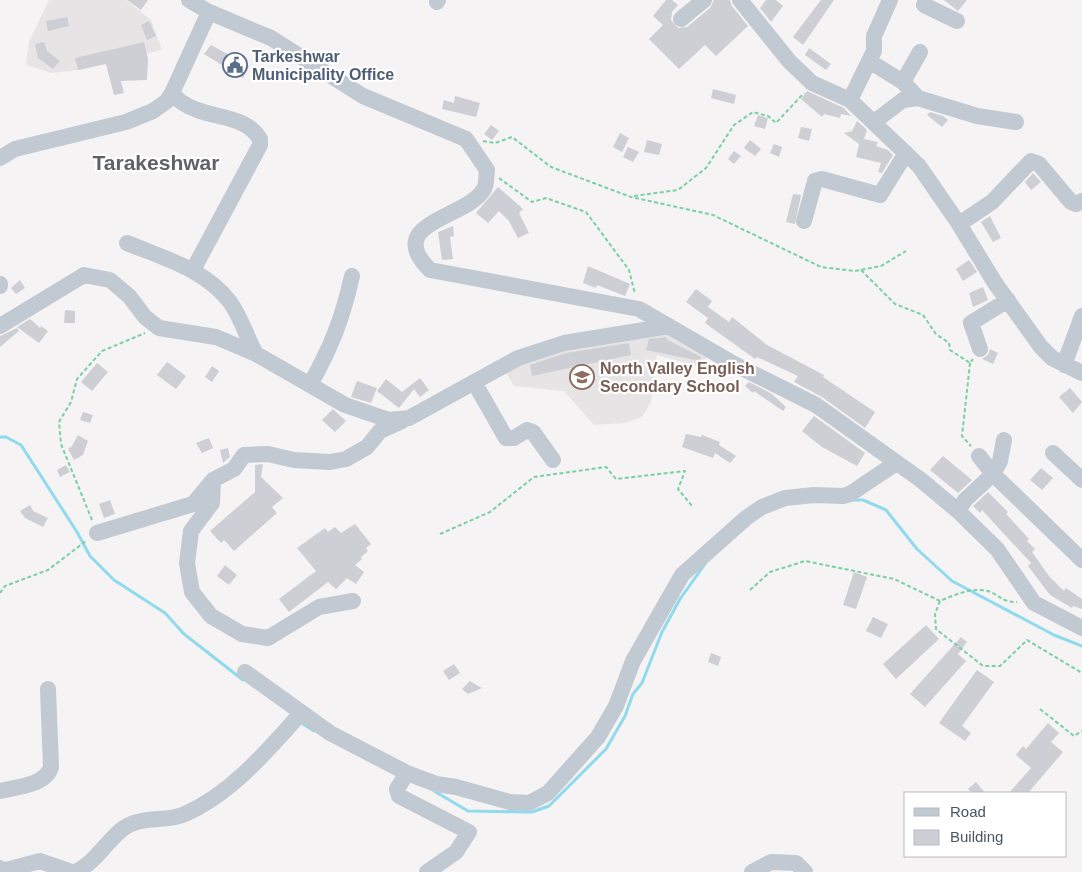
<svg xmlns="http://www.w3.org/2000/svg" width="1082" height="872" viewBox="0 0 1082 872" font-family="Helvetica,sans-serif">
<rect width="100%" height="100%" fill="#f5f3f3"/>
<path fill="#e6e4e5" d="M49 0H126L151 20 162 50 78 70 51 73 26 65 29 42Z
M652 328 709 346 704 368 657 355 651 402 642 417 624 423 594 425 564 391 514 386 502 365Z"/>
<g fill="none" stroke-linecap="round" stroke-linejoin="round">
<path stroke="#90daee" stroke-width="3" d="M0 437H6L21 445 77 532 90 556 114 580 165 613 184 634 243 680
M852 500H863L886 510 917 549 952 581 1054 635 1082 646
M300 722 314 731
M434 791 468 811 532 812 549 806 606 749 625 716 633 694 642 683 662 632 680 599 705 564"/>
</g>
<path fill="#cdcfd5" d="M127 0H148L141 10Z
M666 0H672L678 5 672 12 671 20 678 28 687 27 710 8 714 0H730L732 6 748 26 716 56 705 45 679 69 649 39 663 25 653 16Z
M766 0H776L783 6 771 22 760 8Z
M821 0H834L803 45 793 37Z
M944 0H967L958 11Z
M67 17 69 26 48 31 46 21Z
M149 21 156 36 147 40 141 25Z
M44 42 47 51 60 61 53 69 38 58 35 44Z
M144 42 148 59 147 80 121 81 124 93 114 95 106 64 78 70 75 58Z
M211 45 249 66 243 78 204 54Z
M809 48 831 64 826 70 805 55Z
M713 89 736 95 734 104 711 98Z
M807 91 844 108 851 116 841 114 840 118 824 114 822 117 801 99Z
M455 96 480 103 476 117 442 109 444 100 454 103Z
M930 112 943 116 948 120 942 127 927 115Z
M758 115 768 118 765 129 754 126Z
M857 121 867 130 864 139 878 142 876 146 888 150 893 155 882 173 878 172 881 163 856 157 859 144 844 133 852 131Z
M491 125 499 131 492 140 484 134Z
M801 127 812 129 809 141 798 138Z
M620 133 629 138 622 152 613 147Z
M647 140 662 144 659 155 644 152Z
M750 140 761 149 755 156 744 148Z
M774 144 782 147 779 157 770 153Z
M628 147 639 152 633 162 623 157Z
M734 151 741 156 734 164 728 159Z
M1033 173 1041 182 1031 190 1025 182Z
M498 187 523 209 519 213 529 233 518 238 509 221 499 211 488 223 476 213Z
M793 194 801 195 795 224 786 222Z
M990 216 1001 238 993 242 981 222Z
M453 226 454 236 450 237 453 259 442 260 438 232Z
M969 260 977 272 963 281 956 269Z
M588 266 630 284 625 296 597 285 596 288 583 283Z
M20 280 25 288 16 294 11 288Z
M983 287 988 300 973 307 969 293Z
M696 289 712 301 708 307 729 322 732 317 767 345 824 375 823 377 875 412 865 428 822 397 794 382 798 376 757 357 755 359 705 323 708 318 686 302Z
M65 310 75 311V323H64Z
M30 319 40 328 41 326 48 331 39 343 17 327Z
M17 328 19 331 0 347V336Z
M667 337 666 339 701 357 700 361 646 350 649 339Z
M629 343 631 355 532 376 530 365 566 353Z
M990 349 998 353 993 364 982 359 988 355Z
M167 362 186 376 176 389 157 375Z
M97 363 108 372 92 391 81 382Z
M212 366 219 371 212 382 205 377Z
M420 378 429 390 420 397 414 389 399 408 377 391 386 379 402 392Z
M357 381 377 388 371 403 351 397Z
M749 382 772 394 786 407 783 411 754 391 753 393 745 386Z
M1070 388 1082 402 1073 413 1059 397Z
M333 409 346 421 335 432 322 420Z
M83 412 93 415 90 423 80 420Z
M814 416 865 453 857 466 822 447 802 431Z
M686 434 701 437 702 435 720 442 719 445 736 456 730 463 715 453 713 458 682 447Z
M78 435 88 441 83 455 74 460 68 449 72 446Z
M209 438 213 448 202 453 196 443Z
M228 448 230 457 223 463 220 450Z
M943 456 972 480 958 493 930 470Z
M263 464 261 477 283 498 272 507 277 513 234 551 224 540 221 543 210 531 255 492V465Z
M66 465 70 472 60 477 57 470Z
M1041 468 1053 478 1042 490 1030 480Z
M988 492 1008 512 1006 514 1029 539 1027 541 1035 549 1032 552 1049 576 1064 591 1066 588 1082 599V609L1073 606 1072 608 1050 595 1028 566 1031 563 982 510 980 513 973 506Z
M110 500 115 514 104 518 99 504Z
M30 505 33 511 48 518 43 527 25 518 20 511Z
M355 524 371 544 366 548 368 551 361 557 362 559 355 565 364 572 356 584 347 578 336 589 328 582 289 612 279 599 316 571 297 548 325 528 328 532 335 527 341 533Z
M225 565 237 575 229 585 217 576Z
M854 572 867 577 856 609 843 605Z
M873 617 888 624 881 638 866 631Z
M926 625 939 639 896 679 883 664Z
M961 637 967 642 958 654 966 661 925 707 910 694Z
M711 653 721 657 718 666 708 662Z
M454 664 460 673 449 680 443 671Z
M977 670 994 682 962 726 971 733 965 741 939 723Z
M470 681 482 688 468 694 462 689Z
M1048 723 1059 733 1051 742 1063 752 1028 793H1009L1031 768 1016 755 1023 746 1026 749Z
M976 782 985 793H972L968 789Z"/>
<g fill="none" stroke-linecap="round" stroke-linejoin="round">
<path stroke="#7ad0a6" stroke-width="2" stroke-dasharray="4 2.5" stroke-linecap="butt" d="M483 141 495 143 512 137 551 167 631 197 713 215 821 267 855 271 881 266 906 251
M499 178 532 202 546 198 586 212 629 270 635 294
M634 196 678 190 706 168 734 125 753 112 768 116 776 123 804 93
M861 270 895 304 923 315 936 334 949 343 950 350 970 363 973 359
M970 363 962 436 971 446
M92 520 61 444 59 422 71 402 77 379 102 351 145 333
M440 534 490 512 534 477 606 467 616 479 685 471 678 489 693 507
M750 590 770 572 805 561 894 579 940 601C954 595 972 587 988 591 999 595 1004 603 1017 602
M0 593 5 586 48 570 86 541
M940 601 935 614 936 629 983 666H1000L1027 640 1082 673
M1040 709 1074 736 1082 731"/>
<path stroke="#c1cad2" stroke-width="16" d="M189 0 209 12 271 38 363 96 466 139 487 170C486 175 487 184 484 189 467 219 382 222 430 270L639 309 734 364 816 405 921 480 958 511 997 549 1034 603 1082 628
M740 0 789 61 812 83 850 100 919 166 959 224 995 283 1041 347 1052 358 1082 373
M437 2 438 0
M924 5 957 21
M681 19 704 0
M869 61 903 82 918 98
M903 82 920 52
M850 100 874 51V36L890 0
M874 122 903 100 918 98 977 116 1016 122
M0 158 15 149 126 122 153 111 167 101 172 93
M804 221 815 181 822 179 880 195 906 153
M959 224 992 202 1031 161 1039 164 1071 202 1076 204 1082 201
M127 243C163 258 205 269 230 302 241 317 247 338 256 354
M193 270 260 145V139C243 112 208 120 183 103 179 101 175 96 172 93L209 12
M0 284V286
M0 326 84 275 110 280 129 296 145 317 159 328 216 337 256 354 345 405 389 420 409 418 518 358 564 343 669 326
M980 349 971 323 1008 300
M1064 365 1082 316
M474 382 506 438H514L527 430 533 432 553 460
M310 385C332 345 342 320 352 276
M1053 453 1082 480
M979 456 993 474 1000 461 1004 440
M213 480 234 469 244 455 268 454 294 460 330 462 346 459 367 447 380 431 402 421
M958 511 965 500 993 474 1082 560
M97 533 193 504 213 480 212 503 191 531 187 563 192 592 211 616 242 634 268 638 319 607 353 601
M245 672 330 733 407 773 436 784 456 787 510 802 529 803 548 793 598 737 616 706 633 661 682 575 746 518 762 507 785 498 814 495 843 496 850 494 896 463
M407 773 397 789 399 796 469 832 456 852 427 872
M0 791C16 787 46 785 51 767L48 689
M0 868 2 871 40 861 72 872
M75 872C98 862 110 834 129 825 146 816 168 822 185 814 232 793 268 750 301 713
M752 872 771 862 796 863 805 872"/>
</g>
<defs>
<symbol id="civic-ring" viewBox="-11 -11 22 22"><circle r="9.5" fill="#fff" stroke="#5c6f8a" stroke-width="1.5"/><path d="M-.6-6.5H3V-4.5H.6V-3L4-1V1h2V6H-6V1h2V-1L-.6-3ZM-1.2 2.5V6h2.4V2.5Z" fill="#5c6f8a"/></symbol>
<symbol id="school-ring" viewBox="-11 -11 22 22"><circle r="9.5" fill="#fff" stroke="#8d6e63" stroke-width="1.5"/><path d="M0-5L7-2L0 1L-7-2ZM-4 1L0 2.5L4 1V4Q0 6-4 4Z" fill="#8d6e63"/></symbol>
</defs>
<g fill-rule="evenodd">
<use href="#civic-ring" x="221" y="51" width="28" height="28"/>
<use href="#school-ring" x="568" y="363" width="28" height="28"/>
</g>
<g text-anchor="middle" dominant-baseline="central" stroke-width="4.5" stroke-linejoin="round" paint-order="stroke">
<g font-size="16" font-weight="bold" fill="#4e5e75" stroke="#fff" text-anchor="start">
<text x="252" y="56">Tarkeshwar<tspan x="252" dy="18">Municipality Office</tspan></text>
</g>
<g font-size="16" font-weight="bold" fill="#785e54" stroke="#fff" text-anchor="start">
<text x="600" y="368">North Valley English<tspan x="600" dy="18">Secondary School</tspan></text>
</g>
<g font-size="21" font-weight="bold" fill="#5f6368" stroke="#fff">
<text x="156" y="162">Tarakeshwar</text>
</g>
</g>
<rect x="904" y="792" width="162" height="65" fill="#ffffff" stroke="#b7bbc0"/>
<rect x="914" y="808" width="25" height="8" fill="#c1cad2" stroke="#b7bbc0"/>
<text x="950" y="817" font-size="15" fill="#4a5661">Road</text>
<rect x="914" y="830" width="25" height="15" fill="#cdcfd5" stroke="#b7bbc0"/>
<text x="950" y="842" font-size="15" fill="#4a5661">Building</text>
</svg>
